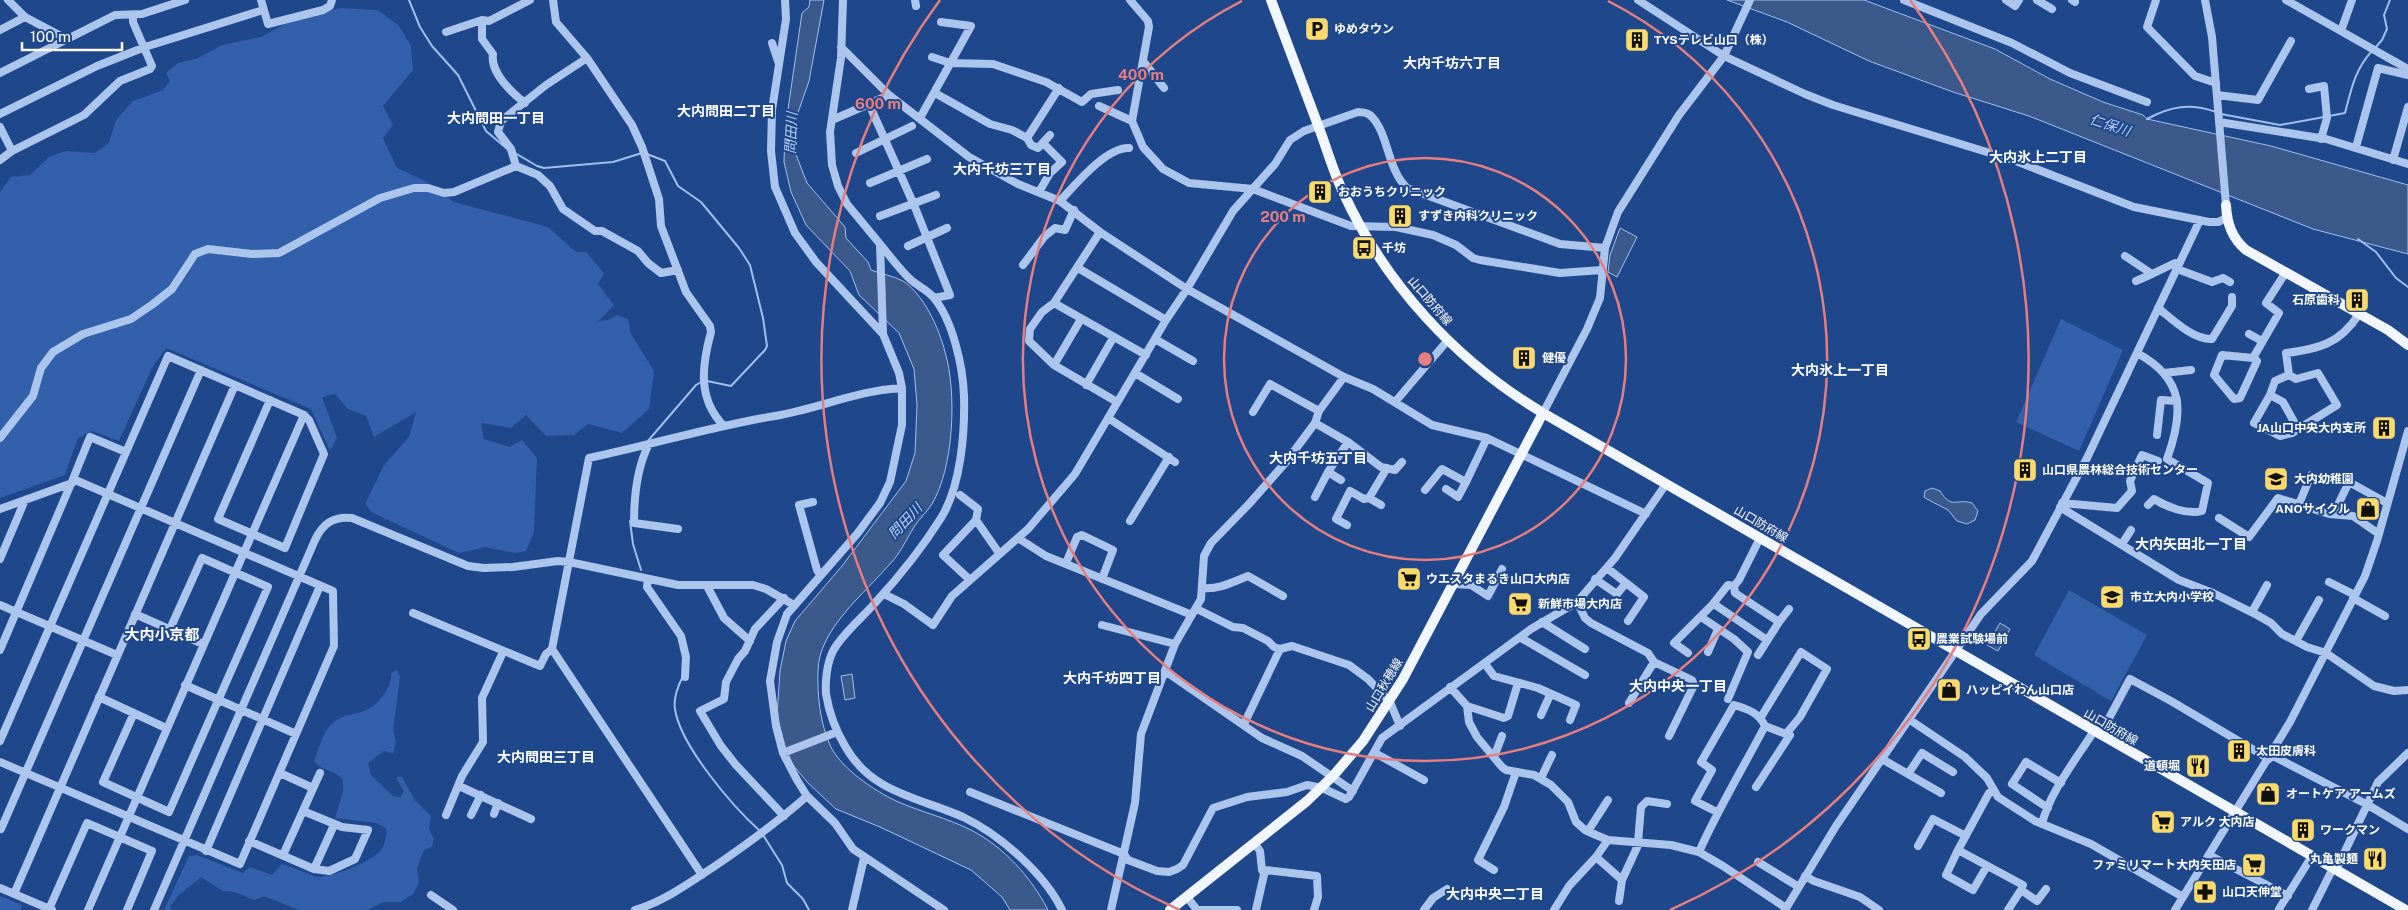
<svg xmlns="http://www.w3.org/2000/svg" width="2408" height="910" viewBox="0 0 2408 910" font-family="'Public Sans','Noto Sans JP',sans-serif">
<rect width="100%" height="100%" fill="#1f478c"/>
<path fill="#3260aa" d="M339 8 378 10 399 26 411 46 413 70 383 106 393 125 383 138 397 168 423 180 454 202 548 227 576 252H586L604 273 598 284 614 305 599 321 608 320 617 315 628 319 631 334 654 371 649 409 622 433 588 424 574 435 546 436 526 415 511 428 481 423 484 439 510 447 522 440 537 458 534 532 526 551 515 553 485 547 459 553 373 513 365 504 384 465 409 437 416 412 374 437 366 416 348 409 335 394 322 397 337 438 330 451 311 409 166 348 152 368 119 441 92 431 78 438 65 475 0 498V192L11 177 30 175 49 157 66 151 95 153 109 143 116 120 133 101 163 90 170 81 166 73 178 63 198 58 222 45 261 37 283 25Z
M2061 319 2123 350 2079 451 2016 422Z
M2069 590 2147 635 2111 701 2034 655Z
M397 670 400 677 393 730 396 742 393 753 384 751 368 763 371 775 393 796 400 797 404 792 396 777H402L415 800 431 816 429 829 434 839 432 847 424 850 417 868 419 882 414 893 401 902H384L367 910H299L264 896 254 900 235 892 223 891 201 877C190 887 177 894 170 907L172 910H164L189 856 197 855 243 873 250 867 272 875 282 864 317 877C332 877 372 862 381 850 385 845 387 834 386 828L376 823 335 818 343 792V779C334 770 322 771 314 761 319 749 323 729 335 721 344 714 358 715 368 709 379 704 393 685 391 673Z
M0 896 22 905 21 910H0Z"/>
<path fill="#3c598c" stroke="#9fbfee" d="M810 0H824L809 81 794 124 795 152 807 183 845 227 846 238 868 262 871 270C881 274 894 276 903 281 924 295 939 328 945 352 957 392 954 467 932 504 927 512 919 519 914 527 906 540 900 554 889 565 865 593 818 630 818 671 817 694 820 723 830 745 840 768 875 791 896 801 921 812 947 818 971 830 1004 847 1031 877 1048 910H1010L1002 897 971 870 880 827 836 809 808 783 793 765 785 746 777 716 780 671 786 641 795 621 842 566 906 481 915 453 917 405 914 369 899 333 859 295 850 271 806 225 791 192 784 162 785 130 802 13 809 7Z
M1727 0H1864L1995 49 2050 79 2103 102 2143 115 2147 119 2271 146 2408 185V254L2313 229 2029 116 1953 92 1869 61 1787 22Z
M1620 228 1637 237 1617 277 1608 272 1610 255Z
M1932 488 1940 491C1952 510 1955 498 1972 503L1978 511 1975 520 1967 524 1957 521 1948 510 1927 499 1924 497 1925 491Z
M2000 623 2010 629 1998 651 1987 645Z
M852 674 855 698 845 700 841 676Z"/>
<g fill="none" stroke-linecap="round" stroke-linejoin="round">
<path stroke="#9fbfee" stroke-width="2" d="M409 0 420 27 432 46 458 75 486 131 506 148
M2375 48 2382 40 2387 29 2384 15 2390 0
M2221 114 2280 125 2324 117
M2329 116 2345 113C2351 90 2355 69 2372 51
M2147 119C2171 106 2190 103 2216 112
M515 153 537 166 544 168 613 162 642 153
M647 154 665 161 678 186 701 202 739 248 750 265 763 318 767 346 765 350 731 386 707 381
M2358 239 2376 252 2396 278 2408 287
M647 442 696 385 703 381
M630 521 633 544 641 570
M683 676C678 686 673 698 675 709 680 745 733 807 760 831
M763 835 782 865 787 883 803 899 809 910"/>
<path stroke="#acc5ec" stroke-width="8" d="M8 0 25 17 61 36 63 40
M261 0 268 24 323 10 330 6 332 0
M553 0 556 22 587 58 632 125 642 147 659 199 661 226 686 292 710 326 711 332C702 365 697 399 724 426
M785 0 786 19 772 110 771 151 775 187 795 233 816 262 883 334
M843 0 841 58 830 132 832 165 838 186 847 204 880 244 883 334 899 373 902 388V425L890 482 880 503 857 534 787 614 777 642 770 681 776 726 783 753 797 780 807 796 835 823 853 849 944 910
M915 0 916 6
M1130 0 1148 21 1149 27 1132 121 1143 147 1163 169 1189 183 1253 189 1351 226 1396 227 1433 235 1456 245 1473 258 1480 260 1560 273 1602 270
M1638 0 1724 56 1805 94 1833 105 2013 160 2134 207 2209 222H2218L2227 218
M1904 0 2012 43 2070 73 2147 102
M2006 0 2015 6 2019 0
M2037 0 2052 9
M2072 0 2075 2
M2156 0 2147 27 2195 76 2216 83
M2205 0 2212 37 2226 205
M2286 0 2408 69
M482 20V39L493 54C490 72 511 92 525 103
M0 30 25 17
M2341 31 2352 0
M446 32 482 20 489 21 530 0
M772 43 779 64
M841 47 889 95 969 157 1018 184 1060 201 1100 232 1187 289 1344 377 1373 389 1432 425 1487 438 1646 514
M932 57 950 63 993 64 1046 82 1082 102 1091 94 1118 90
M1143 61 1164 88
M0 73 115 15 142 14 185 0
M2309 89 2324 86 2327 118 2321 139
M935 93 990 124 1012 130 1027 138 1031 145 1038 148 1050 135
M889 95 869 104 914 205 950 295 934 298
M2217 95 2258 100 2291 41
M1099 106 1132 121
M0 114 97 66 145 47 263 10
M920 118 971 26 941 22
M832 120 869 104
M2219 122 2326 139 2408 164
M0 127 12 151
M1027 138 1059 88
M2356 147 2378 68 2408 75
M856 153 912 126
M0 160 12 151 84 115 120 81 150 69 152 66 133 22V15
M2393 160 2408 107
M516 166 511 149 498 132 501 121 546 85 587 58
M870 183 927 159
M1039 192 1050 173 1062 162 1043 143
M1060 201C1075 185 1106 147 1129 148
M880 216 936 195
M1100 232 1054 303 1042 312 1030 329 1029 341 1054 365 1117 402
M880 244C890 256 899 269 911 280 918 286 929 291 934 298 953 321 963 367 964 396 965 432 961 486 941 518 924 545 897 579 875 603 862 618 842 634 833 651 827 663 825 681 826 694 829 712 836 731 845 746 871 793 918 797 963 817 999 834 1045 874 1062 910
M908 246 947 228
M2125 256 2152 274 2175 263 2179 264
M1023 265 1044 237 1055 228 1065 230 1074 210
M1078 268 1166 320
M2177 269 2212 282 2223 278 2230 282
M2136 281 2152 274
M1054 303 1146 355
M2158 308C2172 319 2193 340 2212 339L2232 306V297
M2249 334 2262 341
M1155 339 1193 361
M2137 353C2185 379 2184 412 2167 459L2208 483 2202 511C2187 515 2167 507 2154 499L2148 505
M2253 358 2257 361 2240 398 2234 399 2214 375 2222 355 2253 358 2279 313 2266 303 2286 272
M1054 365 1081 319
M1135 373 1178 399
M2164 373 2191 370
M2289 375 2296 379 2318 373 2337 405 2292 433 2280 436 2254 423 2270 395 2275 381 2289 375 2286 353C2318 349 2340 344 2359 314
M1086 385 1113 338
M2270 395 2283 402 2298 429
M1395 402 1448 340
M1253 412 1270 384 1319 411
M1543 413 1587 329 1600 298 1605 248 1618 212 1679 115 1724 56 1750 0
M1108 418 1175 462
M1315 423 1348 442 1381 467 1395 470 1402 462
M2157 435 2161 400 2177 401
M0 438 33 396 41 368 53 352 83 334 131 319 153 304 172 289 195 254 208 249 252 254 279 253 380 198 414 188H428L444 193 454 192 516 166 538 175 550 186 563 209 595 231H602L638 251 648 263 661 273 678 270
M649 444C637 467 634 498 634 523L678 529
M1328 472 1341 480
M73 479 90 437 126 452
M1446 489 1458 497 1466 482
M1425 490 1442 469 1466 482 1487 438
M960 495 978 509 976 520 999 553
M1315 497 1328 472 1348 442
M1369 498 1381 505
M813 502 799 505 817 570 820 574
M2062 503 2117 508 2132 491 2130 481 2142 455 2158 461
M2299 504 2311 475
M2060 507 2179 580 2213 593 2257 615 2271 623 2282 634 2307 647 2326 653 2374 686 2394 691 2408 690
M0 509 72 483
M2334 513 2349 482 2387 503
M2219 518 2249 537 2278 498 2329 514 2353 516 2379 534
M1130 521 1169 457
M1347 525 1336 519 1350 491 1364 499 1369 498 1387 468
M1018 538 1046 556 1192 615
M2122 544 2131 530
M0 559 25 500
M1066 563 1077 537 1082 535 1113 550 1102 579
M1607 568 1644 597 1628 621
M648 579 647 587 681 636 686 657 685 677
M969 579 943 555 976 520
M1595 579 1617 594 1626 583
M2329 582 2355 595
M1454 584 1471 585 1488 596 1502 569
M707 586 724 618 750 641
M1734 586 1735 593 1779 622 1758 655
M1202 588C1218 590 1233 582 1248 576L1283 596
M884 594 904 604 933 625 952 596 1028 529 1075 474 1166 320 1187 289 1233 211 1275 164 1290 140 1304 131 1358 112C1363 112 1369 113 1372 117 1389 135 1387 169 1407 188L1560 244 1605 248
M784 598 755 629 745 651 738 659 726 682 724 699 700 711 721 746 736 765 784 816
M2353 598 2385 616
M1577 602 1585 618 1591 623 1648 653 1654 662 1692 680 1694 685 1669 736
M1714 604 1767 640
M0 605 117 655
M1197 609 1233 627 1243 628 1268 641 1274 647 1280 649 1292 646 1349 665 1368 679 1390 702 1400 726
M2252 612 2267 585
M413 613 540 666 546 654 552 649
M135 614 203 644
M1701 617 1734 639 1748 652 1728 699
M1542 622 1585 649
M1779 622 1789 609
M1102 625 1175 644
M1521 638 1585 675
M2296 641 2319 600
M0 650 73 479 333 591 334 646 240 864 0 762
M1708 652 1718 629
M1688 653 1674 643 1712 605 1728 585 1734 586 1739 580 1760 538
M1485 664 1494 676 1538 688 1576 705 1570 720
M1165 671 1262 738 1302 756 1353 791
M185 685 296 734
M1450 687 1467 706 1469 722 1477 737 1502 767 1506 770 1534 775 1551 785 1568 802 1576 822 1585 830 1596 835 1608 840 1671 845 1699 852 1723 866 1786 908
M99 697 166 728
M1629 703 1654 662
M1467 706 1504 718 1508 716 1518 683
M134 713 103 782 169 812 268 587 202 558 170 629
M1541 715 1550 695
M1910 720 1965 757 1987 778 1998 797 2035 821 2091 844 2183 897
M1244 724 1280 649
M2100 735 2130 679 2171 701 2269 759
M0 741 168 356 304 415 309 420 324 454 285 548 218 519 270 400
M783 753 837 732
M1375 753 1424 780
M2271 755 2368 805 2408 829
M1494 757 1502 736
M1882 759 1941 793
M280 773 313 788
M1908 774 1922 753 1953 772
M1541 778 1552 755
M459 786 531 819
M1756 787 1790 735
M970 792 1124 854 1128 860 1157 871 1169 872 1177 869 1183 865 1213 808 1247 797 1287 792 1307 785 1322 788 1346 799 1349 797 1382 738 1531 629 1577 602 1615 558 1666 484
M2048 808 2012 784 2026 762 2061 783
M1717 812 1695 801 1712 770 1701 762 1734 705C1748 709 1759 713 1765 726L1786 734 1800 717 1827 669 1801 652 1761 717
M494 814 498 803
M446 815 462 776 483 742 482 698 503 652
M471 815 481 795
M2042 824C2049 793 2077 758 2094 731
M1 829 201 370
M1588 831 1608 800
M249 841 314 869 329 871 355 859 368 830 342 827 303 811
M1638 842 1641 807 1647 801 1667 804
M1255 844 1260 851 1262 870H1265L1256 910
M1918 846 1933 819 1966 836
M1958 850 1989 793 1994 791
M206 851 320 586
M1699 852C1718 809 1743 768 1765 726
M283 855 320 773
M2209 855 2288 896
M1596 857 1622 880
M1758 862 1799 887
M1987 866 1973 890 1946 875 1958 850 2023 885
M314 869 334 825
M1265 870 1317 876 1318 897 1314 910
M1494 870 1478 860 1504 807 1516 772
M2336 870 2378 782 2408 753
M702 875 552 649 589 458C651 445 713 426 775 416 817 409 859 390 902 388
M1805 876 1814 881 1860 897 1879 910
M0 888 52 910
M14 894 235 385
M431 895 453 910
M1187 897 1197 910H1237
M1619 901 1622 880 1639 843
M49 909 87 823 152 851 127 910
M2279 909 2312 856
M88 910 304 415
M154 910 315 540C323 523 334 516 352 518L468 566 484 568 513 567 558 561 569 562 678 585H753L766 589 794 605
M635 910C665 901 689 883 715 866 747 844 778 822 807 796
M852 910 864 858
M1111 910 1135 803 1141 734 1175 644 1201 599 1204 556 1211 543 1249 504 1286 462 1315 423 1319 411 1344 377
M1424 910 1433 898 1447 889
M1554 910 1569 886 1596 857 1608 840
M1785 910 1836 826 1981 614 2032 561 2087 458 2200 220
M2008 910 2021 890 2037 901 2046 889
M2175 910 2290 722 2365 576 2377 541 2408 431
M2312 910 2333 868"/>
<path stroke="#f1f6ff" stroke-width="10" d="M1271 0C1287 43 1303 85 1319 128 1327 149 1333 171 1343 192 1385 284 1456 361 1543 413L2406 910
M2226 205C2227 224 2232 238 2246 250L2388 330 2408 345
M1170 910 1307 801 1333 776 1363 741 1403 679 1543 413"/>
</g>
<g fill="none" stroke="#e67e7e" stroke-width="2.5">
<circle cx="1425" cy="359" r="201"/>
<path d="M1608 1A402 402 0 1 1 1242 1"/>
<path d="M1180 910A603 603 0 0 1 940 0M1910 0A603 603 0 0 1 1670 910"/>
</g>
<defs>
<symbol id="parking-square" viewBox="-11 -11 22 22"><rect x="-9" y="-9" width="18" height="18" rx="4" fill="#fada6b" stroke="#1f478c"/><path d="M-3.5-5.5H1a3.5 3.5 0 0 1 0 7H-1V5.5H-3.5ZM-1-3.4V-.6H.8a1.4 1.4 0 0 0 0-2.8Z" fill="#111"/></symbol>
<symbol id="building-square" viewBox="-11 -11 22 22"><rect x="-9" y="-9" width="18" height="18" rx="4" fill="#fada6b" stroke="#1f478c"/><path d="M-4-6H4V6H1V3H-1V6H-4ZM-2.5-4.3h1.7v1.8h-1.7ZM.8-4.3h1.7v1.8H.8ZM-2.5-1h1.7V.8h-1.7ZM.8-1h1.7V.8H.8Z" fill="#111"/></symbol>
<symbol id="bus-square" viewBox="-11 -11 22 22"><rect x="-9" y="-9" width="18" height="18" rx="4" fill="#fada6b" stroke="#1f478c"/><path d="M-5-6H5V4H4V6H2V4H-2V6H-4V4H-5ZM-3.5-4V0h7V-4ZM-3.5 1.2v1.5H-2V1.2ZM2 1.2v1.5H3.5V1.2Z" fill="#111"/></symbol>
<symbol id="school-square" viewBox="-11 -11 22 22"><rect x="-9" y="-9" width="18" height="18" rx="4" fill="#fada6b" stroke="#1f478c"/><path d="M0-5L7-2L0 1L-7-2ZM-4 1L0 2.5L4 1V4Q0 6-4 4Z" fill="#111"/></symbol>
<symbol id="shop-square" viewBox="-11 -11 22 22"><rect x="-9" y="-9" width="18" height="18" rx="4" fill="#fada6b" stroke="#1f478c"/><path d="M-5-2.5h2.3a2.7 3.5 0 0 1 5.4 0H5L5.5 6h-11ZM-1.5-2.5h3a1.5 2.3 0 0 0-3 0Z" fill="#111"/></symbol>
<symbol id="supermarket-square" viewBox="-11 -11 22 22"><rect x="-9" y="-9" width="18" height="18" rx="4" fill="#fada6b" stroke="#1f478c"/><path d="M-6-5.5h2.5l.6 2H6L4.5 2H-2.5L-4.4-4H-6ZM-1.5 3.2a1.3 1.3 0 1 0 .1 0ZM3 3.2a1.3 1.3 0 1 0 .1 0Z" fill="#111"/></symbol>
<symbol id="restaurant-square" viewBox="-11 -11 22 22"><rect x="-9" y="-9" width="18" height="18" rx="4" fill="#fada6b" stroke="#1f478c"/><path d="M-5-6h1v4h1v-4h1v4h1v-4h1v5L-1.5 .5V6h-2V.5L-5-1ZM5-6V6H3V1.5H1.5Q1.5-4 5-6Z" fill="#111"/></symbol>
<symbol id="pharmacy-square" viewBox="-11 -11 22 22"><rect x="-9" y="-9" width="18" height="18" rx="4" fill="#fada6b" stroke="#1f478c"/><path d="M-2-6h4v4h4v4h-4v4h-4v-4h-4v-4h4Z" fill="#111"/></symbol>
</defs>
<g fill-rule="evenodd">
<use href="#parking-square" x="1303" y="15" width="28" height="28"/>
<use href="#building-square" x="1623" y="26" width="28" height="28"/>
<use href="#building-square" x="1306" y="178" width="28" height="28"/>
<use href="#building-square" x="1386" y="202" width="28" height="28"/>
<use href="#bus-square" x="1350" y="234" width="28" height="28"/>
<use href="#building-square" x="2343" y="286" width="28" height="28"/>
<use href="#building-square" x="1510" y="344" width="28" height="28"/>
<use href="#building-square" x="2370" y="414" width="28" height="28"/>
<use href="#building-square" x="2011" y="456" width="28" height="28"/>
<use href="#school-square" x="2262" y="465" width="28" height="28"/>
<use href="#shop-square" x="2354" y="495" width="28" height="28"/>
<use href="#supermarket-square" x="1395" y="565" width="28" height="28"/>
<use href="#school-square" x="2098" y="583" width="28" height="28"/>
<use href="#supermarket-square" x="1506" y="590" width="28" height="28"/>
<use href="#bus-square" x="1905" y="625" width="28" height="28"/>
<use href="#shop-square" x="1935" y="676" width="28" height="28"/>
<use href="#building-square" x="2225" y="737" width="28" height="28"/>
<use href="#restaurant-square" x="2184" y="752" width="28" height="28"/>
<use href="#shop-square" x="2254" y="780" width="28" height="28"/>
<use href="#supermarket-square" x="2149" y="808" width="28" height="28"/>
<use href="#building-square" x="2289" y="816" width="28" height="28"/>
<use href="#restaurant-square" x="2361" y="845" width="28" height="28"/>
<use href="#supermarket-square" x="2240" y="851" width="28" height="28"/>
<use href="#pharmacy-square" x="2191" y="878" width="28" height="28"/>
</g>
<g text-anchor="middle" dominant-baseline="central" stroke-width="4" stroke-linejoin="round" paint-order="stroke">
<g font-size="12" font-weight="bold" fill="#fff" stroke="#1f478c" text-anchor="start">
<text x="1334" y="29">ゆめタウン</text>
<text x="1654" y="40">TYSテレビ山口（株）</text>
<text x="1338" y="192">おおうちクリニック</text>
<text x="1418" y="216">すずき内科クリニック</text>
<text x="1382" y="248">千坊</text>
<text x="2340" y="300" text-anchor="end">石原歯科</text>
<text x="1542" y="358">健優</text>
<text x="2366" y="428" text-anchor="end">JA山口中央大内支所</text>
<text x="2042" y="470">山口県農林総合技術センター</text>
<text x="2294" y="479">大内幼稚園</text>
<text x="2350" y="509" text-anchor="end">ANOサイクル</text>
<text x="1426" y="579">ウエスタまるき山口大内店</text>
<text x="2130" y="597">市立大内小学校</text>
<text x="1538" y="604">新鮮市場大内店</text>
<text x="1936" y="639">農業試験場前</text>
<text x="1966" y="690">ハッピイわん山口店</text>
<text x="2256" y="751">太田皮膚科</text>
<text x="2180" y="766" text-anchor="end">道頓堀</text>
<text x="2286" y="794">オートケア アームズ</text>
<text x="2180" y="822">アルク 大内店</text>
<text x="2320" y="830">ワークマン</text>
<text x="2358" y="859" text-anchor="end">丸亀製麺</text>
<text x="2236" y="865" text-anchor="end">ファミリマート大内矢田店</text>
<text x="2222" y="892">山口天伸堂</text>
</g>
<g font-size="12" fill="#fff" stroke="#1f478c">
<text transform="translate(1430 301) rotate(49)">山口防府線</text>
<text transform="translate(1761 524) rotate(30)">山口防府線</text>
<text transform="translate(1384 685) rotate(-59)">山口秋穂線</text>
<text transform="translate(2111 727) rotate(30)">山口防府線</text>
</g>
<g font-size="14" font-weight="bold" fill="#fff" stroke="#1f478c">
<text x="1452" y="63">大内千坊六丁目</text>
<text x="726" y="111">大内問田二丁目</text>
<text x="496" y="118">大内問田一丁目</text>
<text x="2038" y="157">大内氷上二丁目</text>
<text x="1002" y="169">大内千坊三丁目</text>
<text x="1840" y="370">大内氷上一丁目</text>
<text x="1318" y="458">大内千坊五丁目</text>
<text x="2191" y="544">大内矢田北一丁目</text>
<text x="1112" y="678">大内千坊四丁目</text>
<text x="1678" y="686">大内中央一丁目</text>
<text x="546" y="757">大内問田三丁目</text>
<text x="1495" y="894">大内中央二丁目</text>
</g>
<g font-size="14" font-style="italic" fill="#b8cff3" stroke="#1f478c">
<text transform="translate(2110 125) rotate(18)">仁保川</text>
<text transform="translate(791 133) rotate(-87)">問田川</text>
<text transform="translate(905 521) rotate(-47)">問田川</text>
</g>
<g font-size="15" font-weight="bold" fill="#fff" stroke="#1f478c">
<text x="162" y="634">大内小京都</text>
</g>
</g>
<circle cx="1425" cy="359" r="8" fill="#e67e7e" stroke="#1f478c" stroke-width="2.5"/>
<g font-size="15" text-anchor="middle" font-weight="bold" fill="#e67e7e" stroke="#1f478c" stroke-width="4" stroke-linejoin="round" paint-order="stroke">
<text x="1141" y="80">400 m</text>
<text x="878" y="109">600 m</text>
<text x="1283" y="222">200 m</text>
</g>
<path d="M22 42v8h100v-8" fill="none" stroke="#ffffff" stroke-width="2.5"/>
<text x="30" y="42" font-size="15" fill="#ffffff" stroke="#1f478c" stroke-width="4" paint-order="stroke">100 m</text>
</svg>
